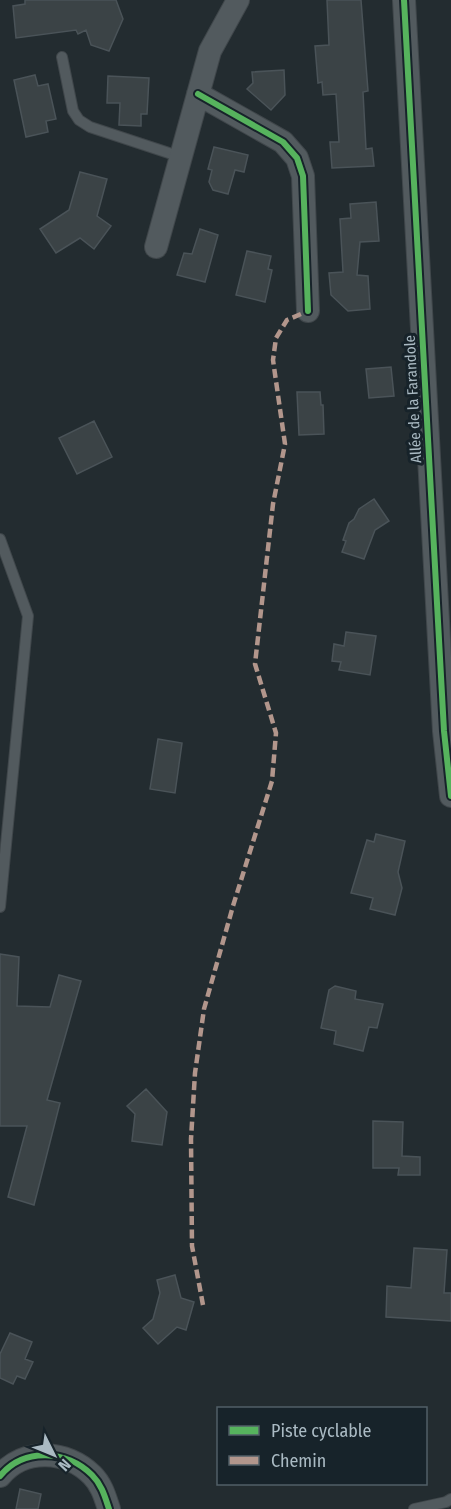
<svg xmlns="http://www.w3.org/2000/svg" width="451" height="1509" viewBox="0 0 451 1509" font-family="'Fira Sans Condensed',sans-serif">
<rect width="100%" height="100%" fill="#232c30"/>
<path fill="#3b4346" stroke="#4a5358" stroke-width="1.5" d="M25 0H116L123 19 109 51 91 45 86 30 78 34 76 30 16 38 13 6 25 4Z
M327 0H361L368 91 363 92 366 149 372 148 374 166 332 168 330 142H339L336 94 323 95 322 82 318 83 315 46 329 45Z
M284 70 285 95 271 110 247 89 253 83 252 72Z
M35 75 38 86 48 84 56 119 46 121 48 132 26 137 14 80Z
M108 76 149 78 147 114H141V126L119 125 120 103H107Z
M214 147 248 155 244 172 235 170 228 194 213 190 209 182 212 170 208 169Z
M80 172 107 179 97 216 111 226 94 249 80 238 56 253 40 229 69 210Z
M376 202 379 241 360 242 357 275 368 276 370 309 348 311 331 295 329 273 343 272 340 219 351 218 350 204Z
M200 229 218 235 205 282 177 275 184 253 192 254Z
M247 251 271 256 268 269 272 270 265 302 236 295Z
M391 367 394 396 369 398 366 369Z
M297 392H320L321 405H323L324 434 299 435Z
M94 421 112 457 77 474 59 438Z
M374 499 389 521 375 530 364 559 342 552 346 541 343 540 349 523 354 519 359 509Z
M346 632 376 636 370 675 339 670 341 662 332 661 334 644 344 646Z
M158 739 182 743 175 793 150 789Z
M376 834 405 841 398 872 402 888 395 915 370 909 373 898 351 893 367 840 374 842Z
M0 954 19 957 17 1006 50 1007 59 975 81 981 47 1100 60 1103 34 1205 8 1197 27 1126H0Z
M335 986 356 991 355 999 383 1004 377 1028 369 1027 363 1051 334 1044 336 1031 321 1028 329 990Z
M146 1089 167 1112 162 1145 132 1141 135 1114 127 1106Z
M373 1121 403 1122 402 1156 420 1157V1175H398L399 1168H373Z
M414 1248 447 1250 444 1293H451V1321L386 1317 387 1286 411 1288Z
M175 1275 181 1298 194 1302 186 1330 177 1327 158 1344 143 1328 153 1319 160 1293 157 1280Z
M10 1333 32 1342 25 1359 33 1362 25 1379 17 1376 13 1384 0 1378V1354Z
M20 1489 41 1494 38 1509H16Z"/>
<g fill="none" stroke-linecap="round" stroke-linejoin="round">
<defs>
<path id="lane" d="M62 57 73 111 79 120 90 127 181 157
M0 539 28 616 0 907
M414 1509 446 1502 451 1499"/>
<path id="street" d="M404 0 444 731 451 796
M198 94 283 142 297 158 303 176 308 311
M156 247 210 51 238 0
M0 1476C24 1447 67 1450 92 1475 102 1485 105 1497 109 1509"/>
</defs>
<use href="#lane" stroke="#40474b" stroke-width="12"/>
<use href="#street" stroke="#40474b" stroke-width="24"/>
<use href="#lane" stroke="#525a5e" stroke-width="10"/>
<use href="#street" stroke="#525a5e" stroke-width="22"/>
<path stroke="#b2968c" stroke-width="4.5" stroke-dasharray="9 4.5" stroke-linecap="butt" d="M203 1305 192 1246 191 1139 195 1073 204 1009 233 906 272 781 276 733 255 664 273 504 285 444 273 360 276 338 287 320 308 311"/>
<defs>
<path id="cycleway" d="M404 0 444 731 451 796
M198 94 283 142 297 158 303 176 308 311
M0 1476C24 1447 67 1450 92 1475 102 1485 105 1497 109 1509"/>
</defs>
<use href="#cycleway" stroke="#17232a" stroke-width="10"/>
<use href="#cycleway" stroke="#56b35d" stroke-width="6"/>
</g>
<g text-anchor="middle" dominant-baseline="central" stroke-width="6" stroke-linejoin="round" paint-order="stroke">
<g font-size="15" fill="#aabac3" stroke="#17232a">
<text transform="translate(413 399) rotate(-93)">Allée de la Farandole</text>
</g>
</g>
<rect x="217" y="1407" width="210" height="78" fill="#17232a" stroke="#525f67" stroke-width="1.5"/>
<rect x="229" y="1426" width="30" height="9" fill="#56b35d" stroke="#525f67" stroke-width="1.5"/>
<text x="271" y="1437" font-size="18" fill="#aabac3">Piste cyclable</text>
<rect x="229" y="1456" width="30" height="9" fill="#b2968c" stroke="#525f67" stroke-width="1.5"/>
<text x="271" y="1467" font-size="18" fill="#aabac3">Chemin</text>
<g transform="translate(54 1455) rotate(133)" stroke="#17232a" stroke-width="4.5" paint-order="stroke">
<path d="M0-4.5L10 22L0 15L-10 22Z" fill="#aabac3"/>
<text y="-9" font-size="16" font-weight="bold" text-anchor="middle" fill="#aabac3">N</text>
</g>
</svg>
